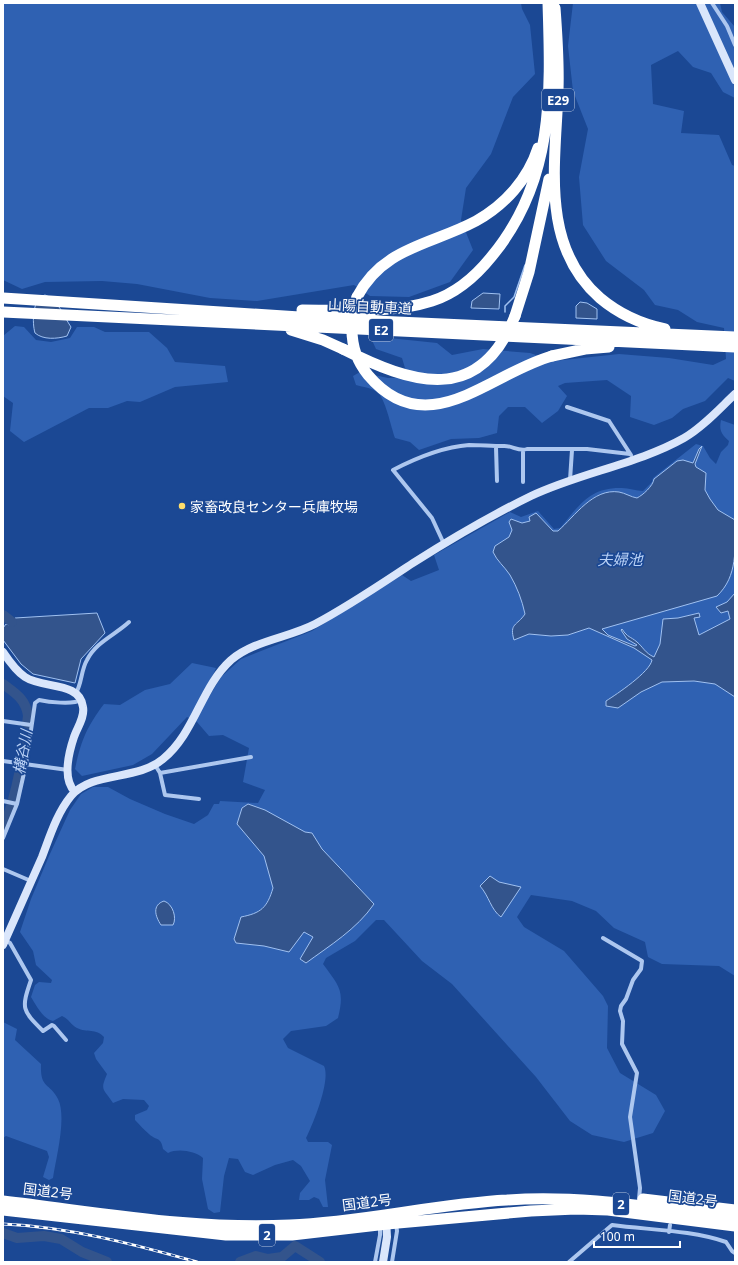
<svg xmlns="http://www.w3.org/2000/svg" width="738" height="1265" viewBox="0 0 738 1265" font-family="'Noto Sans','Noto Sans JP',sans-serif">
<rect width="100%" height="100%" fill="#1b4894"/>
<path fill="#2f61b2" d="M3 3H521L522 9 530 25 535 74 513 97 491 154 466 188 461 220 473 250 450 282 409 297 370 296 354 285 257 301 210 298 137 284 102 281 45 282 22 289 3 280Z
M573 3H720L722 12 735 27V98L723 92 711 73 693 67 678 51 651 65 653 104 684 111 681 133 719 135 732 165 735 166V381L728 378 705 401 683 409 672 418 654 425 630 417 631 396 607 380 565 383 558 386 567 396 558 411 542 423 525 407H508L499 416 497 433 479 438 451 439 419 450 410 442 395 438C391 427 385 397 377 392 372 388 363 387 356 385L353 376 360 372 388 378H408L402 358 376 349 370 336 437 343 452 355 483 349 530 353 554 361 619 354 669 358 713 365 726 359 724 328 697 322 678 310 655 305 644 290 606 261 583 225 579 177 588 129 573 91 568 46Z
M15 326 24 327 36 340 51 342 70 338 77 327H94L105 332H149L167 348 175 362 225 366 228 382 175 387 140 402 127 401 108 408H89L24 442 10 431 13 403 3 396V336Z
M721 420 735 425V976L719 966 662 964 648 957 645 942 614 928 596 911 572 901 531 895 517 917 524 927 564 951 603 996 608 1006 607 1048 620 1073 656 1095 665 1111 653 1133 624 1142 592 1135 570 1121 536 1077 452 984 422 961 384 920H376L355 941 326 958 323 964C339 986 345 990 338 1018L326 1026 291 1031 283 1039 288 1048 324 1066C331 1080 313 1124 306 1138L308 1142H328L332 1145 325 1180 328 1207H323L319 1199 314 1197 309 1200H299L300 1193 310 1181 301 1166 293 1160 275 1165 253 1175 245 1172 238 1159 229 1158 224 1176 220 1212 214 1213 208 1209 202 1179 203 1158C195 1151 178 1148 168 1153L163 1149C161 1136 156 1141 149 1134 144 1130 140 1125 135 1120V1115L147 1110 149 1106 144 1100 123 1099 113 1103C103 1088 100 1091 107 1074L96 1059 94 1053 103 1043 104 1037C96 1028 87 1033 77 1028 71 1025 69 1019 62 1016L53 1021C43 1019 36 1005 31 997L35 985 39 982 51 983 52 980 36 965 33 951 20 932 31 899 49 856 70 810 81 794 93 787H108L130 799 165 814 194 824 208 815 214 804H219L220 801 258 803 265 790 243 782 249 748 223 735 209 736 197 722 187 717 152 754 133 765 82 776 75 769C81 741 86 728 104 704L120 705 145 690 170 684 192 663 216 668 204 695 209 697 221 677 241 659 312 631 402 575 411 581 439 570 434 555 510 512 521 517 538 511 554 529 560 528C579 506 589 487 622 488 629 488 636 491 643 491L652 482 653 478 696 444 703 446 710 458 716 464 721 452 728 445 729 441C721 434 719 430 721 420Z
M3 1022 17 1029 15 1040 41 1064C40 1089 49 1082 58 1099 67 1117 56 1158 53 1178L49 1180 43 1177 49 1157 47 1151 6 1136 3 1138Z"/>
<path fill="#33548c" stroke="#a0c1f1" d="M483 293 500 294 499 309 471 308 472 301Z
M45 295C58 299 64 317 71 327L67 336C57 339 43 340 35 333 32 323 32 298 45 295Z
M580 302 587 303 597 309V319L576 318V306Z
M702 446 695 464 696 467 706 473 705 490 710 499 718 510 735 520C735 549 738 576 717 596L602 629 608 635 635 646 637 645 627 639 621 630 622 629C628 638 630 636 637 642 643 647 645 653 654 657L660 644 663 619 678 618 699 613 700 617 694 618 699 635 730 619 728 611 721 613 716 607 727 602 735 593V697L715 684 694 681 662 682 641 692 618 708 606 706V701C617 694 650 672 652 660L634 648 589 628 568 635 551 636 529 634 514 640C509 623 517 626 525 614 522 600 517 587 510 575 504 566 497 561 493 552L495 546 509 537 512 530 509 522 511 519 522 523 530 521 529 517 536 513 553 531H558C575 516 593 488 619 492 625 493 631 497 637 498 643 495 653 486 654 479L677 461 683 460 693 463 699 449Z
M97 613 105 633 81 659 75 683 33 674 21 664 3 640V628L6 624 9 625 15 618Z
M248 804 265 810 305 832 312 833 322 849 374 904C357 929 329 946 306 963L300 959 313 937 304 932 289 952 264 946 236 943 234 939 241 917C261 913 267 908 273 888L264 856 237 824 242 808Z
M490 876 499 882 521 887 501 917C491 910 489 896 480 886Z
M164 901C173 904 177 918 173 925H161C155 916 152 905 164 901Z"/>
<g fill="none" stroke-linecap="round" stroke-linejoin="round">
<path stroke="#a0c1f1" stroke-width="1.5" d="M505 312V306L514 297 525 265"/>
<path stroke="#33548c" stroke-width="10" d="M3 615 12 622
M3 684C15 693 26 699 28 716 23 755 18 792 3 829
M3 1233 17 1238 44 1236 61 1239 82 1252 107 1262
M240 1262 256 1256 268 1259 282 1257 295 1246 320 1262"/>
<path stroke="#adc7ef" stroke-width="4" d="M712 3 727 26 735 45
M567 407 609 421 631 455
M496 447 497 481
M523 450V482
M570 480 572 450
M444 544 432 518 393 470C416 458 443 447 469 445 480 445 492 446 503 446 511 445 519 452 527 449H587L630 454
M76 693C82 683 81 670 87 660 96 642 115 635 129 622
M3 721 31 725
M3 761 68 770
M155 765 160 773 251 757
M160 773 165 795 199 799
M3 801 17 804
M3 838 17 804 26 764 35 703 39 700C48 702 73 705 81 700
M3 869 31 881
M603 938 642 961 641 969 633 980 626 999 621 1006 620 1011 623 1021 622 1044 637 1073 630 1117 640 1188 639 1199
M5 940 10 943 31 980C21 1009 22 1010 43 1031L52 1025 54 1026 66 1040
M669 1232 670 1225
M375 1262 380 1235V1225
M392 1262 397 1231 396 1224
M569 1262 612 1225C649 1230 691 1230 726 1242L732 1251 735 1253"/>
<path stroke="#dae6fb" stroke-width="8" d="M700 3 735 80
M3 652C9 661 16 671 25 677 43 689 80 681 83 707 85 717 77 728 74 737 69 752 62 779 75 792
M3 945C16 916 29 886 42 857 50 836 57 813 71 796 92 771 137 781 163 759 195 733 201 687 231 660 255 640 288 638 315 624 349 606 381 584 413 563 451 539 490 516 531 496 579 473 638 464 684 438 703 427 719 409 735 394
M383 1262 387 1237 386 1219"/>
<path stroke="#fff" stroke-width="11" d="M555 8C557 35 559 62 558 90 556 161 539 245 600 298 619 314 641 324 665 329
M357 297C383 247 431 245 476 221 505 205 528 179 538 148
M3 298 330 319 735 337
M302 310C345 310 391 314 432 301 457 293 476 276 492 256 554 181 551 95 548 3
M3 312 735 347
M515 316 529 272 549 179
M291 330 323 340 343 349
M552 356 585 349 609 347
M643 1199 735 1210
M3 1201C98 1212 194 1230 290 1225 363 1222 434 1204 507 1200 583 1194 660 1209 735 1218
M3 1210 226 1235H292L387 1224 531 1211 576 1209 608 1210 735 1226"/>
<defs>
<path id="rail" d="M3 1224C69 1227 133 1244 197 1262"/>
</defs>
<use href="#rail" stroke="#fff" stroke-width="3"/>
<use href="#rail" stroke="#1b4894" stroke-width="1.5" stroke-dasharray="4.5" stroke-linecap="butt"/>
<path stroke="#fff" stroke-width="11" d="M357 297C349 324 349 352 368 375 427 445 490 373 552 356
M343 349C412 384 479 406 515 316"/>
</g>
<circle fill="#ffde6b" stroke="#1b4894" stroke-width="1.5" cx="182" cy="506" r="4"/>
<g text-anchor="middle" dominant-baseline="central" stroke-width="3.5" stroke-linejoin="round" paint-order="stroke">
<g fill="#1b4894" stroke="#bbc8df" stroke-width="1">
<rect x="542" y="89" width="32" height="22" rx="3"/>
<rect x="369" y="319" width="24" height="22" rx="3"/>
<rect x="613" y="1193" width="16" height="22" rx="3"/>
<rect x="259" y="1224" width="16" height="22" rx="3"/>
</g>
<g font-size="13" font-weight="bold" fill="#fff">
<text x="558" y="100">E29</text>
<text x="381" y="330">E2</text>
<text x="621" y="1204">2</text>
<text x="267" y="1235">2</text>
</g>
<g font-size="14" fill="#fff" stroke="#1b4894">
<text transform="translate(370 306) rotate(3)">山陽自動車道</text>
<text transform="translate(48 1191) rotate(7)">国道2号</text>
<text transform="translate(693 1198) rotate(7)">国道2号</text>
<text transform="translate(367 1202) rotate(-7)">国道2号</text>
</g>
<g font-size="14" fill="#fff" stroke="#1b4894" text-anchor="start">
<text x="190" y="506">家畜改良センター兵庫牧場</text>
</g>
<g font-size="15" font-style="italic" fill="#b9d1f6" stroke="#1b4894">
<text x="620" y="559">夫婦池</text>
<text transform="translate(22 752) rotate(-80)">構谷川</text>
</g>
</g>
<rect width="738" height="1265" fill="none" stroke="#ffffff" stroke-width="8"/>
<path d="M594 1241v6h86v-6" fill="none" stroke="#ffffff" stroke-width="2"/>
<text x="600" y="1241" font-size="12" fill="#ffffff" stroke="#1b4894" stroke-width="3" paint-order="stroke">100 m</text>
</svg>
